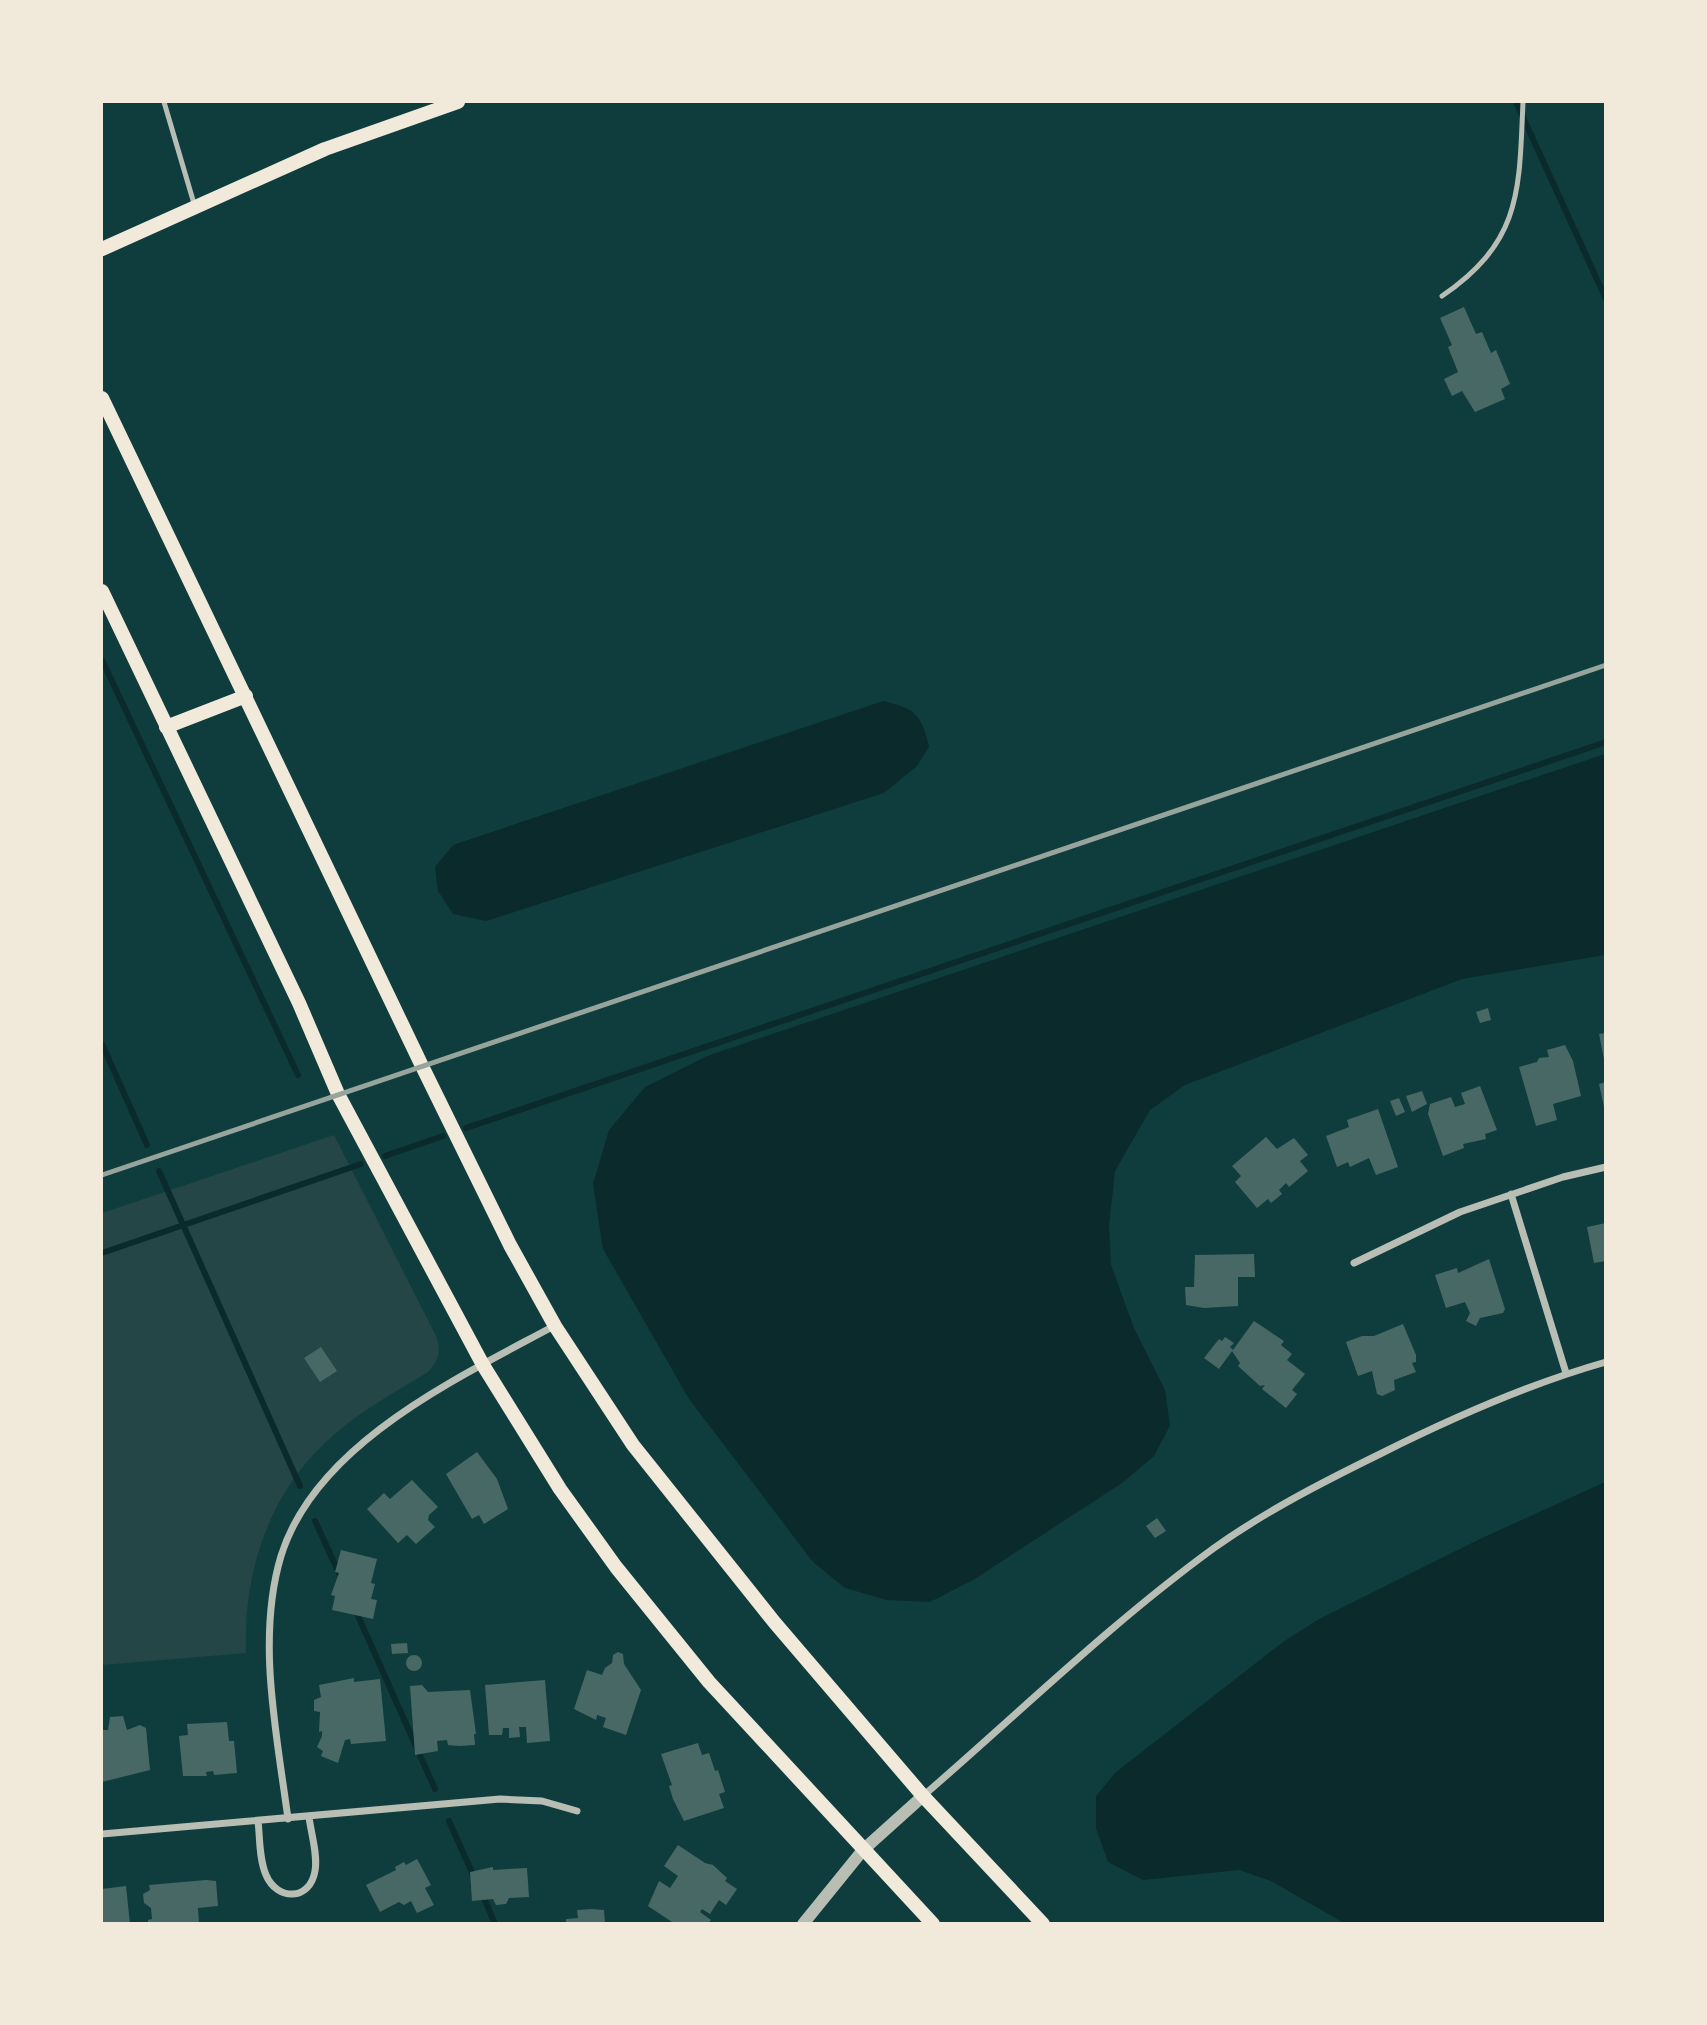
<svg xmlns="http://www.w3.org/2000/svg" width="1707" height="2025" viewBox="0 0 1707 2025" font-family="'Roboto Condensed',sans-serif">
<rect width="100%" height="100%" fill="#0f3d3e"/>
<path fill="#244646" d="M334 1135 437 1338C441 1352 438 1361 428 1372 396 1392 363 1409 335 1434 270 1488 243 1571 246 1653L102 1665V1213Z"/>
<path fill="#0a2a2b" d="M883 701C915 708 922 715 929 747L917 766 884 793 486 921 453 914 438 891 435 867 453 845Z
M1605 754V955L1462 979 1185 1085 1150 1110 1115 1171 1109 1226 1111 1265 1134 1328 1165 1390 1170 1426 1154 1456 1122 1483 973 1580 930 1602 887 1600 845 1588 813 1562 689 1399 603 1249 593 1184 609 1130 645 1087 707 1056Z
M1605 1482V1923H1344L1271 1881 1239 1870 1143 1880 1108 1862 1096 1828V1796L1116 1772 1283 1642 1319 1619 1482 1538Z"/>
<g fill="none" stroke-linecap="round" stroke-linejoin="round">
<path stroke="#0a2a2b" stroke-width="6" d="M1516 102 1606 299
M102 660 298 1075
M102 1044 147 1145
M466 1128 1606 742
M385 1156 443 1136
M159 1171 300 1486
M102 1253 361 1164
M315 1521 339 1573
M355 1609 435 1789
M449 1821 474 1877
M482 1893 495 1924"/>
</g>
<path fill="#486865" d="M1464 307 1476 334 1482 332 1491 353 1496 350 1510 384 1501 389 1505 399 1475 412 1462 391 1452 396 1444 379 1458 372 1448 347 1452 345 1440 318Z
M1488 1008 1491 1020 1480 1023 1476 1012Z
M1606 1033V1059H1604L1599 1034Z
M1565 1045 1573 1061 1581 1096 1553 1104 1557 1120 1536 1126 1519 1067 1537 1062 1539 1058 1549 1057 1547 1050Z
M1606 1082V1107H1604L1599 1084Z
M1480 1086 1497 1130 1485 1134 1486 1139 1463 1144 1464 1148 1443 1156 1428 1114 1430 1104 1451 1097 1455 1107 1465 1104 1461 1093Z
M1422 1091 1427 1104 1412 1112 1406 1096Z
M1399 1098 1405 1112 1396 1116 1390 1101Z
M1378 1109 1398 1167 1376 1175 1369 1158 1350 1167 1348 1162 1337 1167 1326 1136 1349 1127 1347 1120Z
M1266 1137 1277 1149 1294 1138 1308 1155 1300 1161 1308 1171 1289 1187 1286 1183 1279 1190 1282 1194 1271 1203 1268 1199 1257 1208 1235 1182 1241 1176 1232 1166Z
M1606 1223V1261L1594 1263 1587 1227Z
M1254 1254 1255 1277H1238V1306L1204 1308 1186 1305 1185 1287H1194L1195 1255Z
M1489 1259 1505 1309 1503 1313 1480 1318 1476 1326 1466 1321 1470 1313 1465 1302 1446 1308 1435 1275 1457 1268 1458 1273Z
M1254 1321 1284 1341 1281 1345 1292 1354 1287 1360 1305 1374 1292 1390 1297 1394 1286 1408 1262 1389 1265 1385 1260 1386 1238 1366 1240 1363 1232 1351 1219 1369 1204 1358 1219 1339 1222 1341 1225 1337 1234 1343 1230 1347 1233 1350Z
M1403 1324 1416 1355V1362L1412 1363 1416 1372 1394 1380 1395 1390 1382 1396 1377 1394 1372 1371 1358 1376 1346 1342 1362 1336H1374Z
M321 1347 337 1371 320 1382 304 1358Z
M477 1452 497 1479 508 1509 484 1524 479 1515 472 1519 446 1474Z
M412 1480 438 1507 429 1515 428 1520 435 1527 416 1544 407 1535 398 1543 367 1509 384 1493 390 1499Z
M1157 1518 1166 1531 1155 1538 1146 1526Z
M341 1550 377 1559 371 1583 375 1584 371 1599 377 1600 373 1619 332 1610 335 1596 331 1595 339 1573 335 1572Z
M407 1643 408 1653 392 1654 391 1644Z
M618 1652 623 1654 624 1664 641 1690 626 1735 603 1727 606 1718 597 1715 596 1720 574 1709 587 1670 602 1675 605 1668 612 1663 613 1655Z
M406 1663a8 8 0 1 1 16 0a8 8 0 1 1-16 0Z
M354 1678V1682L380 1679 386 1741 351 1744 350 1739 345 1740 338 1763 321 1756 323 1751 317 1747 322 1736V1731L319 1732 320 1712 314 1711V1700L321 1697 319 1685Z
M545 1680 550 1741 527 1743 526 1727H519L520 1737 509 1738V1728H503L502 1735H489L485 1685Z
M422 1685 428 1692 470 1690 476 1734H474L475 1745 459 1746 448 1745 447 1740 437 1741 438 1751 415 1755 410 1686Z
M123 1716 127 1730 140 1725 146 1728 150 1770 102 1782V1730H108L110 1717Z
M227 1722 229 1741H234L237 1773 214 1775 213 1771 206 1772 207 1776H183L179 1736 188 1735 187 1724Z
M698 1743 702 1755 709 1753 715 1771 718 1770 725 1792 719 1794 724 1808 684 1821 673 1799 669 1786 672 1785 661 1754Z
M678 1845 705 1863 713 1865 727 1878 725 1881 737 1889 726 1905 719 1900 710 1914 702 1909 700 1912 711 1920 708 1924H675L648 1906 659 1881 670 1888 678 1876 664 1866Z
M417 1859 431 1885 425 1888 434 1905 417 1913 411 1901 404 1905 399 1902 380 1912 366 1885 396 1870 395 1867 404 1862 406 1865Z
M493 1867V1870L527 1868 529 1897 509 1898 506 1904 496 1905 493 1899 472 1901 470 1872Z
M206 1880 216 1881 218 1906 198 1908 199 1924H148V1920L152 1919 151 1908 144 1903 143 1894 150 1890 149 1885Z
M126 1886 130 1924H102V1889Z
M592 1909 604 1910 605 1924H566V1919L578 1918 577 1910Z"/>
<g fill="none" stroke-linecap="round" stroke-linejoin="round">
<path stroke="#b8beb3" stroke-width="5" d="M164 102 195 207
M1442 296C1522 241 1519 191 1523 102"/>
<path stroke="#b8beb3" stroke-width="7" d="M1511 1194 1566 1373
M1354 1263 1460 1212 1563 1177 1606 1167
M923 1796C1019 1713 1111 1623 1214 1548 1266 1511 1323 1482 1380 1454 1452 1418 1528 1384 1606 1362
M288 1819C277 1735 256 1639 281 1556 316 1443 458 1378 554 1326
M258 1821C260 1838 259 1859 266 1875 277 1901 310 1901 315 1871 318 1855 311 1833 309 1817
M102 1834 500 1799 542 1801 577 1811"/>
<path stroke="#b8beb3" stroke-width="12" d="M803 1924 863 1850 923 1796"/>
<path stroke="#f1e9da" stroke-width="14" d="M102 249 325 149 458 102
M102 398 422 1066 510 1245 555 1326 633 1445 775 1623 923 1796 1043 1924
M102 591 299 1003 338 1094 483 1365 560 1489 616 1567 709 1682 933 1924
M166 727 246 696"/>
<path stroke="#97a49c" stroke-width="5" d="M102 1175 1606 665"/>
</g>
<rect width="1707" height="2025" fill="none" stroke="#f1e9da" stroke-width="206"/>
</svg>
